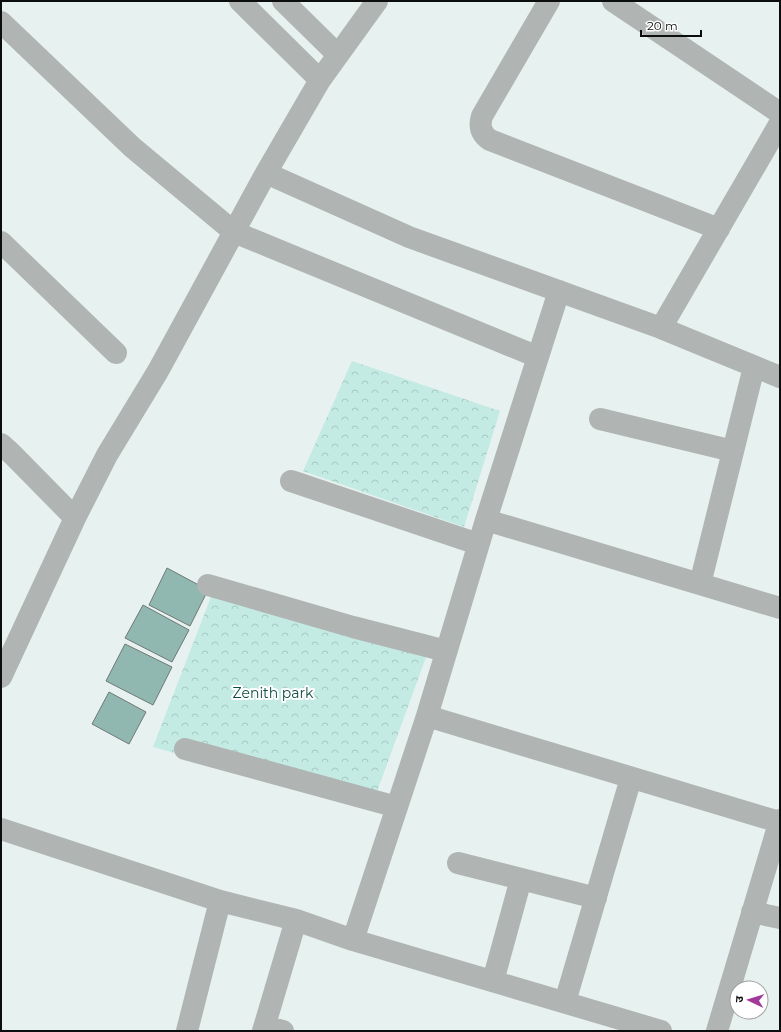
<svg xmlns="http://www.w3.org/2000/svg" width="781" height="1032" viewBox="0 0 781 1032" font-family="Montserrat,'Noto Sans Devanagari',sans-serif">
<defs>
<pattern id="forest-crowns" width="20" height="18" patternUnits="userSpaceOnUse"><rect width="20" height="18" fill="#c3ebe3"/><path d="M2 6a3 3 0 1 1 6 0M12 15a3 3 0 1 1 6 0" fill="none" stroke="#a6c8c2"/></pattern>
</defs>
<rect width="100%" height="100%" fill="#e7f1ef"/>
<path fill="url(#forest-crowns)" d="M352 361 500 411 464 527 303 471Z
M214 589 429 649 371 808 153 747Z"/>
<path fill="#90b8b0" stroke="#707977" d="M167 568 208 590 190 626 149 605Z
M143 605 189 630 172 662 125 638Z
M125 644 172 667 153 705 106 681Z
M109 692 146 712 129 744 92 724Z"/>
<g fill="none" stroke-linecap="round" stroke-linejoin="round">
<path stroke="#b0b4b3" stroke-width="22" d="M240 1 320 80
M283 1 338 55
M549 1 482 116C479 126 481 134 490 140L719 229
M613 1 780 113
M1 22 132 147 234 232 538 357
M266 173 409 237 661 328 780 377
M1 242 116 353
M661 328 780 123
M600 419 733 451
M1 444 12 454 75 518
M291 481 478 544
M486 520 780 608
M700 584 754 367
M208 585 353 627 446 651
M1 677 75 518 107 455 158 371 266 173 320 80 377 1
M427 716 779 822
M185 749 397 807
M1 829 220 901 296 920 353 940 661 1031
M458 863 596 898
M752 912 780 918
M353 940 427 716 486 520 559 291
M493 981 521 879
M565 1002 631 778
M265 1026 283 1031
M187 1031 220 901
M263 1031 296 920
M717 1031 780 820"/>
</g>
<g text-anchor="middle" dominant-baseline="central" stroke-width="4" stroke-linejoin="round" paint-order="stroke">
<g font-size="14" fill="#114c43" stroke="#fff">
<text x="273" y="693">Zenith park</text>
</g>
</g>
<rect width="781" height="1032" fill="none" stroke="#0b0e0d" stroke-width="4"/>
<g transform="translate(749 1000) rotate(274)"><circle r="19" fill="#ffffff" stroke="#9d9f9e"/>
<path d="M0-3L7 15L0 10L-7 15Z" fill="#a23899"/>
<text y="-6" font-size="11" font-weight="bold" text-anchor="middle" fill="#0b0e0d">उ</text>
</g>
<path d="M641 30v6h60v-6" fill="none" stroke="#0b0e0d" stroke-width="2"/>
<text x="647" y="30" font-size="12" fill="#0b0e0d" stroke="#ffffff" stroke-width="3" paint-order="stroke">20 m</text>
</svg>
